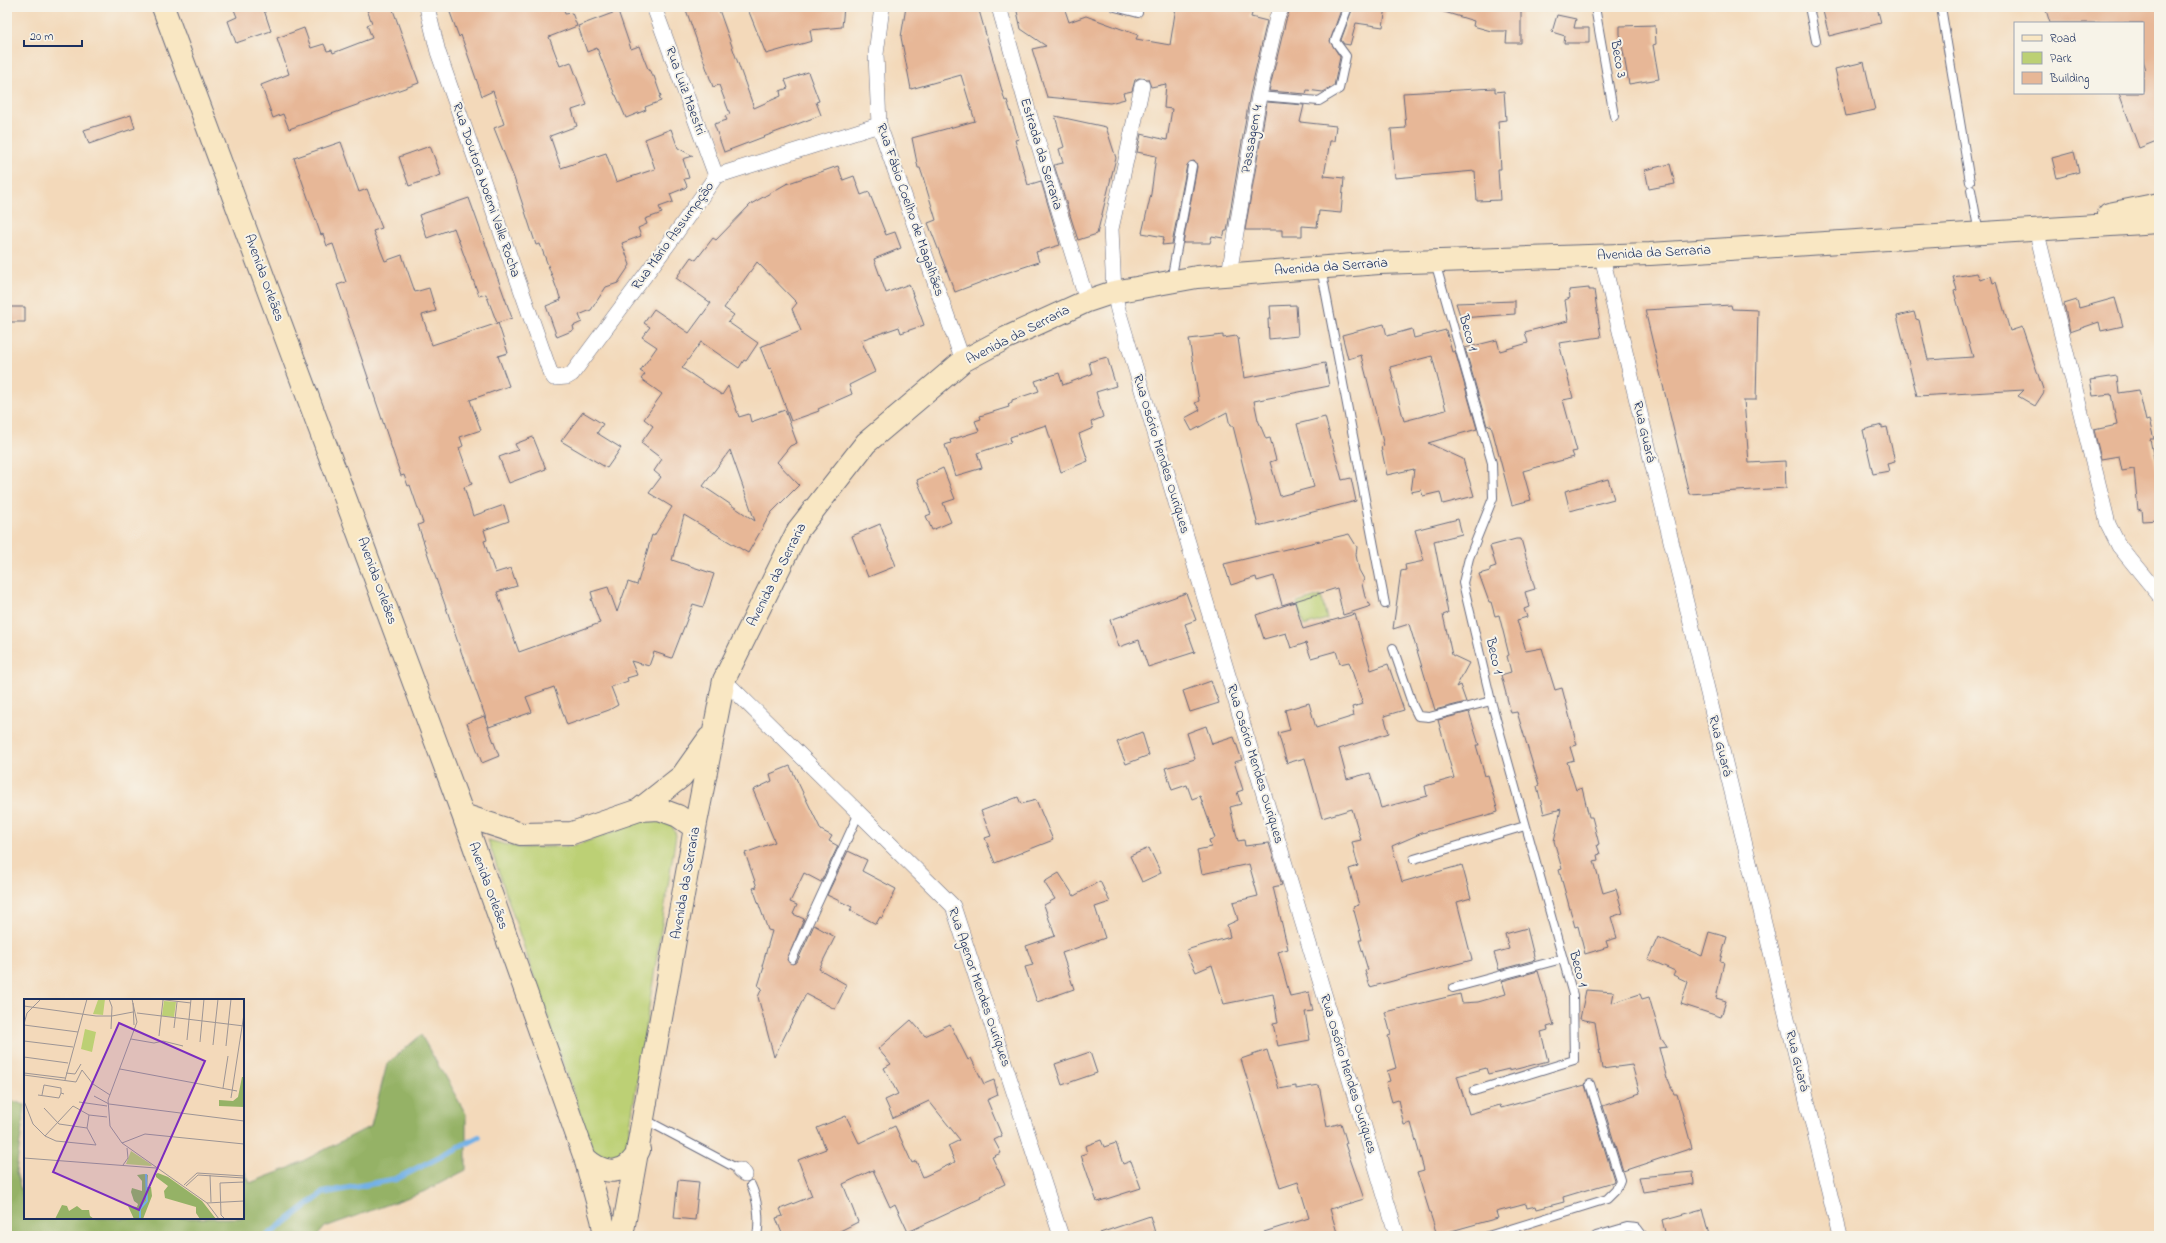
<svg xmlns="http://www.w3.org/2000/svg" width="2166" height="1243" viewBox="0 0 2166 1243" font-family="'Indie Flower',sans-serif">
<rect width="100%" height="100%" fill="#f7f3e8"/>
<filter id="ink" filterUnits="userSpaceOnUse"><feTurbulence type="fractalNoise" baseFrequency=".025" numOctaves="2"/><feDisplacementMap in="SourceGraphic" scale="8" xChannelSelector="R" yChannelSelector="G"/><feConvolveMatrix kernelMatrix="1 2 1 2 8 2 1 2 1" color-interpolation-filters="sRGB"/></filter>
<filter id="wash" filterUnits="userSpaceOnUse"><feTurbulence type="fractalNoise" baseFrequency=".012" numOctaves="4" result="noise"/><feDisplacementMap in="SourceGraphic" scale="16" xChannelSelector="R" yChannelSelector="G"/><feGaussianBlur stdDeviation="0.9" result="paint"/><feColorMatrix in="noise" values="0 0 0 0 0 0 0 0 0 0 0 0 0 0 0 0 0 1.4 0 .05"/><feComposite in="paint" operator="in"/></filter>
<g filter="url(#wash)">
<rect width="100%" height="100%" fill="#f3d9ba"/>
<path fill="#bcd074" stroke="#6c8069" d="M1321 596 1327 619 1304 626 1297 603Z
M653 817 671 823 676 835 627 1146C619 1162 603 1162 592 1149L488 840 520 848 574 846Z"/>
<path fill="#95b266" stroke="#587062" d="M421 1035 466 1114V1170L423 1192 325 1227 317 1236H7V1099L25 1105 16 1172 25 1204V1218H243V1168L250 1183 289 1168 371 1126 387 1064Z"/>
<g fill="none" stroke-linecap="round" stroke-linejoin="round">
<path stroke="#73b1e6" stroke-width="6" d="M267 1236 323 1193 396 1179 479 1137"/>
</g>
<g id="blocks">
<path fill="#e7b797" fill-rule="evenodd" d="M233 7H263L271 31 236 43 228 21 237 17Z
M366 7H392L419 83 289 129 283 114 273 118 261 85 289 74 277 38 304 28 311 48 324 44 327 51 332 50 333 53 372 38 367 25 372 23Z
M448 7H563L565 14 572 13 577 26 549 37 560 66 571 62 587 105 572 110 577 126 550 136 561 168 606 153 616 182 655 169 645 139 671 129 678 148 693 156 683 159 689 178 684 179 687 186 685 188 670 194 673 202 659 207 662 213 645 219 647 224 638 228 641 236 622 243 630 265 618 283 606 287 591 310 579 315 582 322 573 326 574 330 557 337 546 306 561 300 540 244 536 245 514 178 494 128 504 124 493 91 482 96 461 35 459 37Z
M685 7H718L754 108 781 96 780 91 788 88 785 80 808 72 819 101 816 102 821 115 724 152 714 124 727 120 725 116 730 114 719 85 713 87Z
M747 7H844L842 27 810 30 812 41 766 54Z
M906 7H978L1005 101 1007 100 1019 139 1015 140 1028 185 1041 181 1060 245 1036 252 1039 262 1000 275 955 292 928 223 936 220 923 177 920 168H918L912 138 975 121 961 75 911 89 901 37Z
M1016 7H1064L1069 22 1086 16 1138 35 1136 39 1170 45 1176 7H1254L1251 17 1267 21 1250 94 1227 231H1225L1223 238 1212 236 1210 243H1183L1197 167 1196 162 1193 161 1187 165 1172 244 1162 245 1164 237 1142 233 1151 194 1156 156 1137 152 1141 134 1167 140 1172 109 1164 108 1166 84 1151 87 1148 79 1139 78 1135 80 1132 91 1123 93 1125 99 1110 103 1047 97 1032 49 1046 46 1021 29Z
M1291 7H1342L1330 41 1340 57 1334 86 1323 92 1307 90 1306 94 1269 91 1286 20Z
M1353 7H1386L1383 27 1356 23 1350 45 1344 44 1341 40Z
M1442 7H1521V43H1506L1507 31H1491L1473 26 1474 21 1441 11Z
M1822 7H1877L1881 23 1829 36Z
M2045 7H2159V140L2139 148 2119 93H2143V71L2146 70 2143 60V23H2050Z
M618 11 631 49 639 46 648 69H649L652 76H654L661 96H659L661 101 645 107 646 110 626 118 616 95H615L597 48 587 52 578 26Z
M1557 15 1576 19 1574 28H1589V43H1564L1565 36 1552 32Z
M1655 25 1656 44 1653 45 1659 79 1629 84 1620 34V26Z
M1864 62 1875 110 1846 116 1835 69Z
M1495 88V92L1504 91 1506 120 1498 121 1501 169H1498L1500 200 1477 201 1475 171 1395 178 1391 129 1406 128 1403 93Z
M1267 102 1304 105 1300 122 1336 126 1334 141H1330L1324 176 1344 178 1341 213 1319 211 1317 227 1302 226V236H1282V230H1245Z
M131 115 135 128 89 144 84 130Z
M1055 116 1106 127 1116 158 1097 234 1078 240 1054 165 1063 163 1059 149 1064 147Z
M341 142 359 192 367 189 382 228 373 231 385 261 402 255 415 292 429 288 436 311 422 315 432 345 498 323 508 353 498 356 509 386 470 400 481 430 460 437 463 446 459 448 472 484 464 487 473 516 504 505 509 521 484 530 487 540 484 541 495 573 511 568 517 586 497 592 519 652 600 623 591 599H593L591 592 608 587 617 612 628 582 637 585 652 535 654 536 672 507 649 493 661 477 654 471 662 459 641 443 653 426 644 419 662 394 641 379 645 374 640 371 657 347 642 337 650 327 644 323 654 309 689 333 711 303 676 278 691 257 696 260 713 238 716 240 751 204 786 184 838 166 843 180 854 176 861 195 869 192 886 235 895 232 901 248 874 259 886 293 909 284 924 325 901 333 899 327 861 340 875 372 849 385 852 394 818 409 819 411 791 421 771 368 769 369 760 347 801 331 792 309 797 303 757 262 724 308 734 315 728 322 758 343 746 361 744 360 739 368 701 342 682 368 722 395 728 386 739 417 749 414 751 422 785 410 797 443 790 446 777 462 799 485 771 513 748 553 684 515 672 560 714 574 703 607 693 604 672 658 654 652 649 666 631 661 637 675 627 678 628 681 611 687 618 705 609 710 567 725 554 687 526 697 532 712 489 727 464 657H463L432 567 418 525 423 523 410 485 408 486 404 475 401 476 337 285 346 282 333 244 327 246 323 234 321 235 294 158ZM730 450 755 521 703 486Z
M430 146 441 175 409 186 399 157Z
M2074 152 2079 172 2057 178 2052 158Z
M1670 164 1675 184 1649 189 1645 170Z
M469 198 512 318 497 323 486 294 479 296 454 228 427 238 419 215Z
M1977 273 1980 280 1991 276 1993 283 1996 282 2010 331 2022 327 2044 392 2035 406 2018 396 2024 390 1917 396 1897 316 1914 312 1916 319 1919 320 1928 360 1973 357 1954 291 1957 290 1953 277Z
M1589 288V290H1594L1601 337 1559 343 1573 398 1563 400 1577 451 1572 452 1574 457 1523 471 1531 500 1512 505 1491 425 1487 426 1465 348 1497 340 1500 351 1528 343 1525 332 1568 321 1565 300 1570 298 1569 290Z
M2115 298 2123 326 2101 331 2099 322 2070 332 2064 304 2077 300 2079 308Z
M1515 301V314L1461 318 1456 303Z
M1296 305 1298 336 1269 339 1268 319H1271L1270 306Z
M1731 305 1732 309 1758 310 1756 400H1744L1749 463 1785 461 1786 488 1689 494 1645 310Z
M7 307H25V322H7Z
M1384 324 1387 336 1412 329 1414 338 1446 330 1452 352 1455 351 1477 429 1428 443 1463 459 1474 496 1443 504 1440 492 1423 496 1421 490 1411 492 1414 469 1387 475 1381 447 1384 446 1361 355 1348 359 1342 335ZM1432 356 1446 410 1404 421 1390 367Z
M1223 335V338L1236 336 1238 338 1244 378 1325 363 1329 386 1254 401 1258 420 1266 439 1270 438 1276 460 1270 462 1280 496 1314 487 1297 424 1325 417 1342 480 1351 478 1356 501 1258 526 1233 426H1230L1227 412 1192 431 1185 418 1200 410 1195 403 1199 401 1189 339Z
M1107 357 1116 386 1096 392 1103 417 1091 422 1093 428 1079 434 1088 461 1061 472 1046 425 1010 437 1011 442 977 453 982 468 955 476 945 445 951 443 950 440 979 431 975 421 981 419 980 416 1009 407 1008 404 1012 402V400L1039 391 1035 381 1059 373 1063 385 1092 374 1089 362Z
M2117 376 2119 393 2139 390 2146 421 2149 420 2154 439H2150L2159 484V520L2142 521 2141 509 2138 510 2134 469 2122 471 2119 456 2101 459 2094 430 2117 425 2111 394 2093 396 2090 380Z
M583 412 603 424 597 433 621 448 607 468 561 441Z
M1882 425V428L1887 427 1895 462 1887 464 1889 471 1873 474 1863 430Z
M533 437 546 469 509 483 499 457 518 450 515 444Z
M943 468 955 499 943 503 951 522 932 530 926 516 931 514 917 480Z
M1608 479 1614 499 1570 511 1565 491Z
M1458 519 1462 534 1434 541 1448 613 1443 615 1452 655 1469 663 1456 687 1460 685 1466 702 1435 710 1409 624 1393 629 1401 571 1406 570 1405 565 1424 561 1415 530Z
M880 524 896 566 868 577 852 536Z
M1349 534 1357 547 1356 555 1359 570 1364 579 1362 584 1365 597 1371 606 1343 615 1337 588 1282 605 1274 576 1257 581 1256 577 1231 585 1224 564Z
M1516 539H1521L1535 589 1525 592 1529 607 1524 609 1527 617 1517 620 1526 651 1542 648 1555 690 1562 688 1577 745 1570 747 1574 760 1567 762 1576 790 1582 788 1589 817H1592L1599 844 1597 845 1600 854 1597 855 1598 860 1594 861 1603 893 1616 889 1623 913 1611 917 1617 938 1606 941 1608 947 1585 954 1578 926 1575 927 1559 870 1562 869 1554 841 1561 809 1544 814 1537 786 1539 785 1517 712 1511 713 1501 675 1511 672 1507 656 1509 655 1499 615 1495 616 1491 602H1489L1479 574 1490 571V568L1496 566 1490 546Z
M1186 593 1196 620 1185 624 1195 652 1148 667 1139 640 1119 647 1110 620Z
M1295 602 1303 629 1355 614 1371 670 1388 664 1404 710 1384 716 1389 733 1339 749 1347 779 1370 773 1381 808 1427 796 1425 786 1454 778 1438 720 1469 712 1479 745H1476L1485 776 1488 775 1498 812 1422 833 1392 846 1402 882 1462 865 1471 898 1457 902 1472 960 1370 987 1365 971 1368 970 1359 940H1362L1353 907 1359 905 1349 869 1358 866 1352 842 1361 840 1352 809 1322 818 1305 758 1287 763 1278 733 1290 730 1285 710 1309 703 1316 728 1354 716 1352 707 1363 704 1349 662 1340 664 1336 651 1311 658 1306 643 1291 648 1286 633 1264 639 1256 615Z
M1211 681 1219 703 1190 712 1183 691Z
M484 716 499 756 482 763 467 723Z
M1206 726 1212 744 1234 737 1242 760 1234 762 1243 790 1237 792 1241 804 1230 807 1238 841 1244 840 1245 846 1269 843 1282 885 1273 887 1288 949 1278 952 1290 996 1309 992 1313 1011 1305 1012 1310 1040 1278 1046 1273 1024 1278 1023 1273 994 1224 1004 1212 965 1196 972 1186 950 1230 937 1227 925 1238 920 1233 902 1258 896 1249 864 1202 874 1197 850 1211 847 1209 840 1215 838 1200 796 1192 799 1187 785 1172 790 1165 768 1195 759 1187 733Z
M1142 732 1149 755 1126 764 1117 742Z
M790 766 821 830 832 836 829 841 838 846 821 882 804 873 790 902 797 905 793 914 804 919 787 960 792 964 797 962 814 925 835 937 819 969 847 985 835 1009 806 994 774 1057 758 997 762 988 758 986 764 967 762 966 772 931 768 930 753 888 757 887 745 853 775 842 753 790 772 781 770 774Z
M1018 797 1021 804 1036 800 1053 840 995 863 985 838 991 836 981 811Z
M1149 848 1161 873 1142 882 1130 856Z
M848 851 867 860 862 871 896 889 882 918 880 917 876 924 850 910 852 907 827 895Z
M1059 873 1074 896 1100 881 1110 902 1095 907 1105 938 1062 953 1074 989 1037 1002 1025 967 1033 965 1026 946 1055 936 1044 905 1055 899 1044 882Z
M1527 928 1535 960 1499 970 1494 953 1509 949 1505 934Z
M1709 932 1727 937 1720 961 1724 962 1716 998 1726 1001 1721 1017 1681 1004 1688 982 1673 975 1675 971 1648 959 1658 937 1702 956Z
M1538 971 1554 1025 1547 1027 1548 1030 1541 1032 1548 1061 1509 1071V1069L1488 1074 1486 1068 1457 1076 1469 1114 1500 1105 1501 1108 1585 1085 1614 1180 1613 1182 1563 1197 1564 1202 1537 1209 1536 1206 1527 1208 1526 1204 1496 1212 1498 1218 1437 1235 1417 1172 1424 1170 1411 1123 1404 1125 1398 1100 1392 1102 1386 1082 1390 1081 1387 1071 1396 1068 1388 1036 1391 1035 1385 1012 1460 994 1462 1003 1478 1002 1506 994 1502 981Z
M1586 990 1614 992 1612 1003 1640 994 1642 999 1649 997 1661 1038 1667 1047 1659 1048 1667 1079H1668L1674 1094H1677L1692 1148 1623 1171 1603 1106 1640 1093 1632 1065 1602 1069 1595 1022 1580 1019Z
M911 1020 925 1036 950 1024 968 1060 971 1058 984 1084 994 1080 998 1095 987 1100 1002 1136 994 1140 1001 1153 992 1157 1005 1184 980 1196 981 1198 908 1232 895 1204 890 1207 873 1170 843 1184 858 1222 838 1232 840 1236H783L776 1218 783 1216 780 1209 812 1196 798 1160 826 1149 817 1128 846 1116 859 1143 895 1126 912 1163 916 1161 923 1177 955 1162 948 1146 960 1140 929 1101 893 1118 885 1100 898 1094 884 1068 891 1064 878 1049Z
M1267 1050 1279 1089 1296 1086V1089L1319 1085 1327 1127 1341 1123 1347 1143 1345 1144 1364 1199 1330 1209 1338 1236H1265L1264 1232 1309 1218 1298 1182 1280 1188 1241 1059Z
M1090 1052 1097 1073 1062 1085 1055 1064Z
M1101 1140 1104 1147 1116 1143 1123 1164 1131 1161 1141 1188 1097 1202 1081 1155 1087 1153 1085 1146Z
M1693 1172 1694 1184 1643 1192 1639 1177Z
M678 1180 699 1182 695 1220 674 1218Z
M1702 1209 1709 1236H1666L1662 1220Z
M1150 1216 1156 1236H1100V1233Z"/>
</g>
</g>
<g filter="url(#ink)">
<use href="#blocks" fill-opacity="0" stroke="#676a7e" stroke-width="1"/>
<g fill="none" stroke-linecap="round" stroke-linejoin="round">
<defs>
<path id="lane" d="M1115 7 1138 13
M1595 7 1614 116
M1809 7 1816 41
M1941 7 1970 182
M1259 96 1319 101 1339 89 1346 56 1335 41 1348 7
M1971 190 1979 233
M1435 262 1492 463 1493 498 1469 558 1463 583 1491 701 1573 995 1574 1060 1474 1091
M1321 268 1385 604
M1171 281 1192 166
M1393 648 1413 706 1418 716 1429 717 1491 701
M1414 859 1525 826
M792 959 859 813
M1453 988 1562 959
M644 1119 740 1170
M751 1185C758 1200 760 1220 757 1236
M1488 1236 1607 1199 1616 1190 1620 1180 1590 1084
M1596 1236 1627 1227 1637 1228 1643 1236"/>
<path id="street" d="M427 7 438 52 550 372 554 378 567 377 572 374 672 239 716 176 879 125
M654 7 716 176
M882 7 876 54 879 125 963 361
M999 7 1027 107 1087 301
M1142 86 1111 229 1114 292 1118 310 1397 1236
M2036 229 2108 524 2119 546 2159 595
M1602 257 1840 1236
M1229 274 1259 96 1277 17 1282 7
M724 680 953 906 1061 1236
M740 1170 745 1174"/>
<path id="secondary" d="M163 7 463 815 585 1158 602 1219 605 1236
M2109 214 2159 204
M639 810 682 776 709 738
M463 815 521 834 572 833 639 810 659 809 678 816 695 828
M585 1158C604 1176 627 1176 639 1150
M622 1236 695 828 724 680 798 530 866 443 963 361 1006 338 1087 301 1114 292 1197 277 1379 263 1650 254 2159 222"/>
</defs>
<use href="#lane" stroke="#676a7e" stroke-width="10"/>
<use href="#street" stroke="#676a7e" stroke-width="16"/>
<use href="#secondary" stroke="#676a7e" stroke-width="24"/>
<use href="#lane" stroke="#fff" stroke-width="8"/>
<use href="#street" stroke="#fff" stroke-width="15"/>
<use href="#secondary" stroke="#f9e7c3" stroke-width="22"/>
</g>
</g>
<g text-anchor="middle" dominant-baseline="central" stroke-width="4" stroke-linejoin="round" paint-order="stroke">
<g font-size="14" fill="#1b2f5e" stroke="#f7f3e8">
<text transform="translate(1618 59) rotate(80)">Beco 3</text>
<text transform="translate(685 91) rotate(70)">Rua Luiz Maestri</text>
<text transform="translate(1252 139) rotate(-80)">Passagem 4</text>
<text transform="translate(1041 154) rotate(73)">Estrada da Serraria</text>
<text transform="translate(486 190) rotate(71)">Rua Doutora Noemi Valle Rocha</text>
<text transform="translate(910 210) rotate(71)">Rua Fábio Coelho de Magalhães</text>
<text transform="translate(673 236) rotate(-54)">Rua Mário Assumpção</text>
<text transform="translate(1654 253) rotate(-3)">Avenida da Serraria</text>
<text transform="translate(1331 267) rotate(-4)">Avenida da Serraria</text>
<text transform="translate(264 278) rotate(70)">Avenida Orleães</text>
<text transform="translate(1468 333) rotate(74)">Beco 1</text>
<text transform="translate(1018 335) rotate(-27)">Avenida da Serraria</text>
<text transform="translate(1644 432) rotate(77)">Rua Guará</text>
<text transform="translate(1161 454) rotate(73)">Rua Osório Mendes Ouriques</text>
<text transform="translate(777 575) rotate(-63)">Avenida da Serraria</text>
<text transform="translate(377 581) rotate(70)">Avenida Orleães</text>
<text transform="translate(1494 656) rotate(77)">Beco 1</text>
<text transform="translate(1720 746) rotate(76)">Rua Guará</text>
<text transform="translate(1255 764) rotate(73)">Rua Osório Mendes Ouriques</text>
<text transform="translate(686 883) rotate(-80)">Avenida da Serraria</text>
<text transform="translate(488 886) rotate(70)">Avenida Orleães</text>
<text transform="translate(1578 969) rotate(75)">Beco 1</text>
<text transform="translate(979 987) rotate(71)">Rua Agenor Mendes Ouriques</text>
<text transform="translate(1797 1061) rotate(76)">Rua Guará</text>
<text transform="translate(1348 1074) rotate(73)">Rua Osório Mendes Ouriques</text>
</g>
</g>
<g transform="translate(24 999)">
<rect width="220" height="220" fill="#f3d9ba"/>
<path d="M81 0 79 16 69 15 74 1ZM140 2 152 3 150 18 138 17ZM61 30 72 33 68 53 57 50ZM107 152 128 166 127 167 102 165Z" fill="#bcd074"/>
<path d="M218 78H220V108L195 107V101L209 102 214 98ZM134 174 144 178 178 202 192 220H176L172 214V208L141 199 140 192 144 187 132 178V175ZM120 175 124 176 123 188H127L128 197 119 220H110L104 207 113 208 114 205 110 202 107 193 108 189 118 192V182L113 176ZM38 206 43 207 45 212 53 207 58 211H65L66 217 70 220H31Z" fill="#95b266"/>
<path fill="none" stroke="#73b1e6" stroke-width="2" d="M116 220V210L123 202 122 175"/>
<path fill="none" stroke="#9d9595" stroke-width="1" d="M85 0 88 8 87 30M108 0 113 23 84 101 86 127 98 144 183 204 195 220M133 0 167 4M109 4 110 26M0 7 72 17H88L109 13M113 14 220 27M0 25 3 14 17 0M0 26 54 33M150 29 153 3M135 37 139 1M107 40 130 44 139 42 159 47M163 41 167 0M0 42 49 48M176 43 180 0M189 46 194 0M202 47 207 0M0 58 44 64M96 70 213 92M0 74 41 79M42 74 51 75 57 65M0 76 52 83 58 71 69 85 86 96M41 81 63 0M199 89 204 57M14 96 35 99 37 94M18 96 20 86 37 89V94L40 95M70 97 85 105 220 122M207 99 220 15M0 102 9 125 21 137 32 142 72 146 63 129 65 116M55 103 83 107M20 109 35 125 63 129M21 137 49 107 65 116 83 118M98 144 121 135 220 145M0 159 132 169M99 166 104 159 103 149M186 176 187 203M160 186 173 174 220 177M162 187 174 176 220 179M183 204 220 202M201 220 197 216 196 184 220 183"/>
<path fill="#7b2cbf" fill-opacity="0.15" stroke="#7b2cbf" stroke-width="2" d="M95 24 181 62 115 211 29 173Z"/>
<rect width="220" height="220" fill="none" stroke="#1b2f5e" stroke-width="2"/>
</g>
<rect width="2166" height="1243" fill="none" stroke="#f7f3e8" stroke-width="24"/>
<rect x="2014" y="22" width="130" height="72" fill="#f7f3e8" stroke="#9fa5b1"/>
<rect x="2022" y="35" width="20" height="6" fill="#f9e7c3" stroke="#9fa5b1"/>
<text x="2050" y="42" font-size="12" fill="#1b2f5e">Road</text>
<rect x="2022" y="52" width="20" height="12" fill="#bcd074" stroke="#9fa5b1"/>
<text x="2050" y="62" font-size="12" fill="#1b2f5e">Park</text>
<rect x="2022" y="72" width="20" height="12" fill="#e7b797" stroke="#9fa5b1"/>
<text x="2050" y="82" font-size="12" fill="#1b2f5e">Building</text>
<path d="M24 40v6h58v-6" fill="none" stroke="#1b2f5e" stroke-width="2"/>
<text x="30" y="40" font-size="12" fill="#1b2f5e" stroke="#f7f3e8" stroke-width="3" paint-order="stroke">20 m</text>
</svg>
